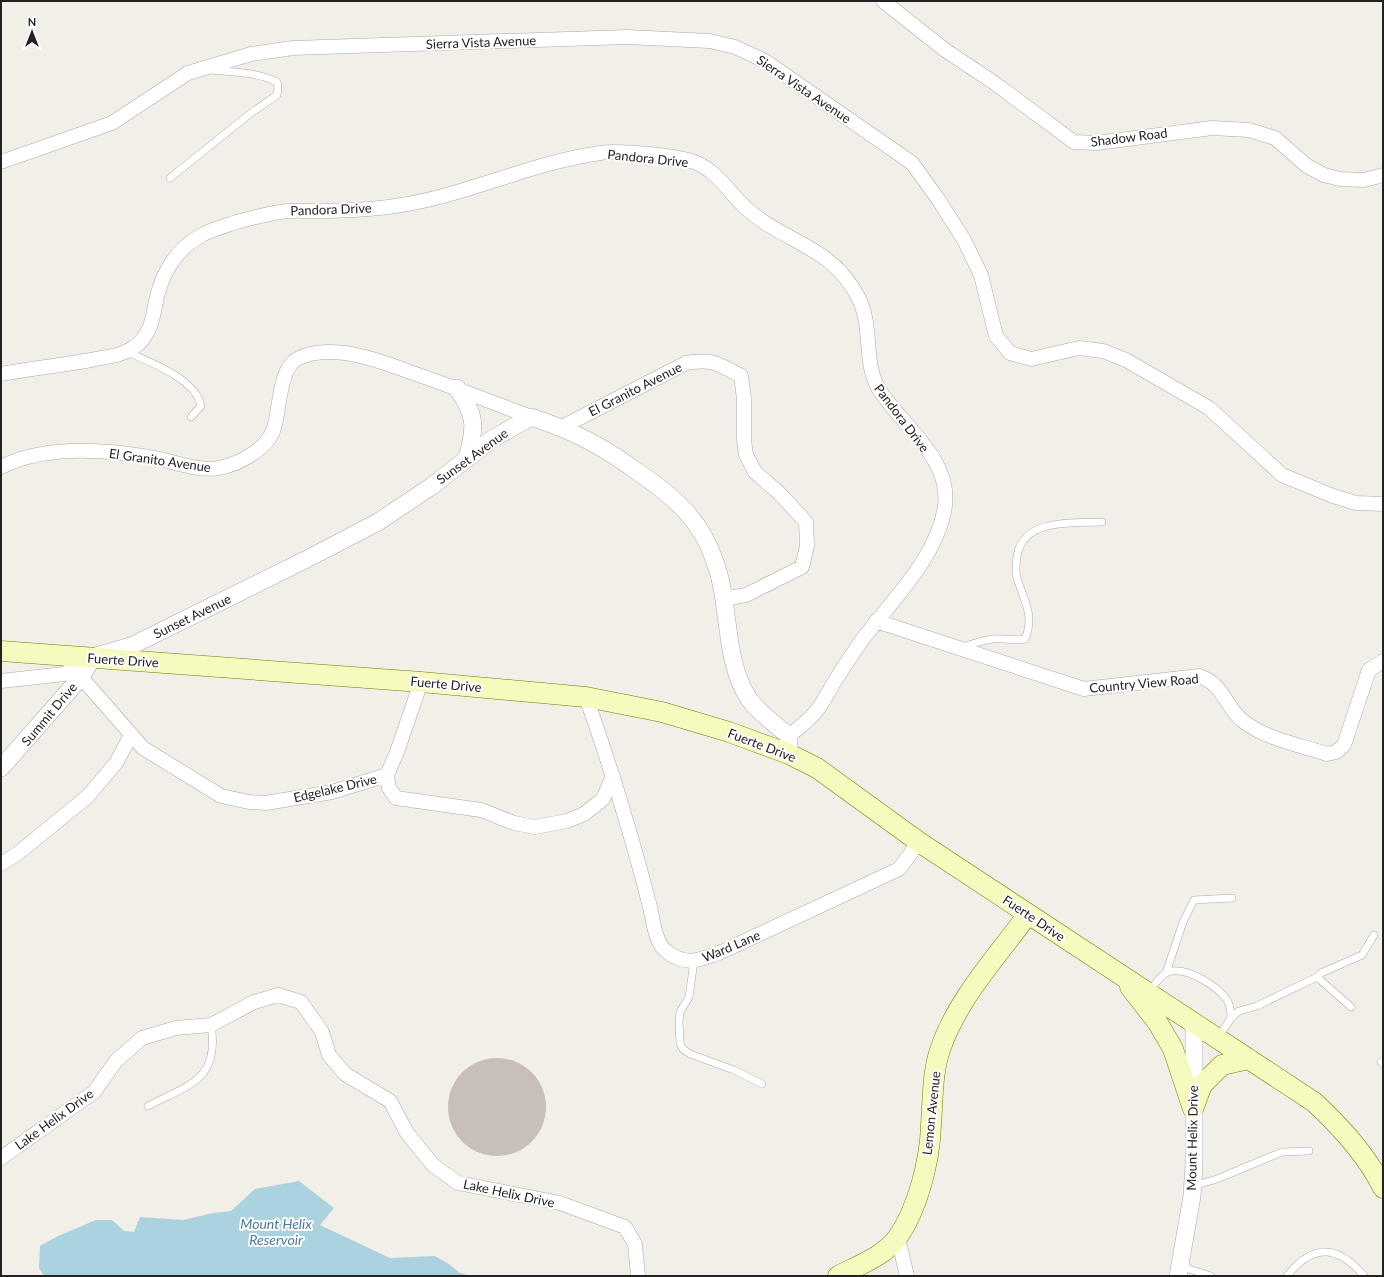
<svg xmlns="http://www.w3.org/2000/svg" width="1384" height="1277" viewBox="0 0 1384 1277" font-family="Lato,sans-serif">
<rect width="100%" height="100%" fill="#f2efe9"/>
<path fill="#aad3df" d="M299 1181 334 1208 320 1225 390 1258 435 1256 449 1264 460 1273 471 1276H44L39 1268 40 1246 58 1236 96 1220H112L124 1231 134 1232 140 1217 183 1220 213 1213 231 1211 255 1189Z"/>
<path fill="#c7bfb8" d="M448 1107a49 49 0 1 1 98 0a49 49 0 1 1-98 0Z"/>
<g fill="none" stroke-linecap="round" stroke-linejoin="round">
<defs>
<path id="service" d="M170 178 251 113 277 95 278 87 277 82C257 72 233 72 211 70
M127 352C150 362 196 379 201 406L191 417
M963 647C973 644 983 640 993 639 1004 638 1014 641 1025 639 1035 615 1024 601 1017 578 1015 571 1016 563 1017 556 1023 518 1074 523 1102 522
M694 961 689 997 680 1012 679 1022 680 1043 683 1049 690 1054 734 1070 762 1084
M1166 973 1183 922 1194 900 1232 898
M1317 977 1321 973 1362 955 1374 935
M1148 993C1153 987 1160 975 1168 972 1185 966 1217 985 1227 1000 1230 1005 1231 1012 1231 1018L1218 1038
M1231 1018 1239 1011 1257 1006 1317 977 1351 1007
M1381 1062 1383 1064
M148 1106C190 1084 220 1080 211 1025
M1193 1186 1217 1179 1282 1152 1309 1151
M1182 1263 1189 1269 1211 1276
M1287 1276C1313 1243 1338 1245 1364 1276"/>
<path id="minor" d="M883 1 945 50 993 82 1074 142 1097 143 1212 128 1249 130 1275 138 1307 166 1324 175 1340 179 1364 180 1383 175
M1 162 112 123 188 73 251 54 293 48 627 37 710 41 735 47 765 61 912 163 938 199 964 240 981 275 996 336 1010 353 1031 359 1079 348 1103 351 1126 360 1209 408 1282 475 1333 496 1356 503 1383 504
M1 374C31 369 61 365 91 360 105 357 122 356 134 347 150 337 153 318 156 301 162 273 176 249 202 235 213 229 225 226 237 222 252 218 266 214 281 212 291 210 302 211 312 211 339 211 368 210 395 206 465 196 530 163 600 153 617 150 674 155 691 161 716 168 728 192 747 209 785 243 832 246 858 297 874 327 862 363 880 391 904 427 951 459 945 506 938 557 891 601 862 640 852 655 842 669 833 684 828 693 823 703 817 710 810 720 798 728 789 736
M562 427 686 363C713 359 717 363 741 376L744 399V440L746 455 755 472 779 493 806 522 807 546 802 567 746 595 723 599
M1 467C44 445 102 449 149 457 171 460 196 472 219 468 239 464 268 449 274 428 280 409 279 369 297 359 311 351 329 351 345 353 367 356 389 364 410 372 451 386 491 402 531 417
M876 621 1084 689 1199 676C1224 684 1225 707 1243 721 1266 739 1299 745 1327 754L1336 752 1344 745 1369 670 1383 661
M81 677 143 748 221 796 249 802 266 803 332 792 387 775
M1 681 64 674 93 657
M586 697C610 765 631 833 649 903 653 917 654 941 666 951 686 967 698 960 719 953L899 869 919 842
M387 775 389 788 396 798 481 810 514 823 535 827 567 821 584 814 603 799 613 776
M387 775 397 752 421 682
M1 864 17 854 87 797 116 763 131 735
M1 1158 94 1092 116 1061 142 1038 176 1028 211 1025 254 1002 278 995 301 1002 322 1032 329 1055 345 1074 390 1101 407 1133 433 1165 458 1183 560 1203 625 1227 635 1244 638 1276
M898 1238 907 1276"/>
<path id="tertiary" d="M457 388C476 415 476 427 467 458
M1 768 81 677 93 657 131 646 307 559 378 522 432 486 492 439 531 417C574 431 602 446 638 472 674 497 701 519 715 562 731 605 723 660 749 699 759 713 776 725 789 736V754
M1178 1276 1192 1196 1194 1165V1023"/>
<path id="secondary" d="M1 651 421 682 586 697 662 712 729 732 789 754 817 768 919 842 1314 1102C1341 1127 1367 1155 1383 1188
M1130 987 1158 1023 1173 1049 1193 1109
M1193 1109 1202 1085 1222 1065 1249 1059
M838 1276C857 1266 885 1256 898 1237 918 1208 930 1160 931 1125 933 1100 932 1074 940 1050 957 999 997 957 1028 914"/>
</defs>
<use href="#service" stroke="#a9a9a9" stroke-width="8"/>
<use href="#minor" stroke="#a9a9a9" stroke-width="15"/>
<use href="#tertiary" stroke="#a9a9a9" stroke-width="18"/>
<use href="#secondary" stroke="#707d05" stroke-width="21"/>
<use href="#service" stroke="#fff" stroke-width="7"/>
<use href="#minor" stroke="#fff" stroke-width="14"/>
<use href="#tertiary" stroke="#fff" stroke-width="17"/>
<use href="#secondary" stroke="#f7fabf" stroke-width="20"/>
</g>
<g text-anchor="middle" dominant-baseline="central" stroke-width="4" stroke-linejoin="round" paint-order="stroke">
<g font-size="13" fill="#222" stroke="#fff">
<text transform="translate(481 42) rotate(-2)">Sierra Vista Avenue</text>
<text transform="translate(804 89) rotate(34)">Sierra Vista Avenue</text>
<text transform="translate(1129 137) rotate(-7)">Shadow Road</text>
<text transform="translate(648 158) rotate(6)">Pandora Drive</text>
<text transform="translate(331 209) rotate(-2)">Pandora Drive</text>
<text transform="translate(635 389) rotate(-27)">El Granito Avenue</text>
<text transform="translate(902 418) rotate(53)">Pandora Drive</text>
<text transform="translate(472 456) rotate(-36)">Sunset Avenue</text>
<text transform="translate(160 460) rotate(8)">El Granito Avenue</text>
<text transform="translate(192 616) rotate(-26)">Sunset Avenue</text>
<text transform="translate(123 660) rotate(4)">Fuerte Drive</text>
<text transform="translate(1144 683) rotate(-5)">Country View Road</text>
<text transform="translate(446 684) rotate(5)">Fuerte Drive</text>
<text transform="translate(49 714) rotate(-50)">Summit Drive</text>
<text transform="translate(762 745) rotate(21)">Fuerte Drive</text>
<text transform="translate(335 788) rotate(-13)">Edgelake Drive</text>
<text transform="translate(1034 918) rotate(34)">Fuerte Drive</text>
<text transform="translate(731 946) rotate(-23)">Ward Lane</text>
<text transform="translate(931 1113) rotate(-84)">Lemon Avenue</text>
<text transform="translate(54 1119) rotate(-36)">Lake Helix Drive</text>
<text transform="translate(1192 1138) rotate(-89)">Mount Helix Drive</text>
<text transform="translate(509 1193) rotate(12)">Lake Helix Drive</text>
</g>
<g font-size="14" font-style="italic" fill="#4a7aab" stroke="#fff">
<text x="276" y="1223">Mount Helix<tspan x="276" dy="16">Reservoir</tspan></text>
</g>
</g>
<rect width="1384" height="1277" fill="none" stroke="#222222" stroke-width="4"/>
<g transform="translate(32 32)" stroke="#ffffff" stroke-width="3" paint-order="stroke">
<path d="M0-3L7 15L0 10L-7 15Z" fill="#222222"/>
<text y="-6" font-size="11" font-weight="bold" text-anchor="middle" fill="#222222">N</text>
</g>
</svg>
